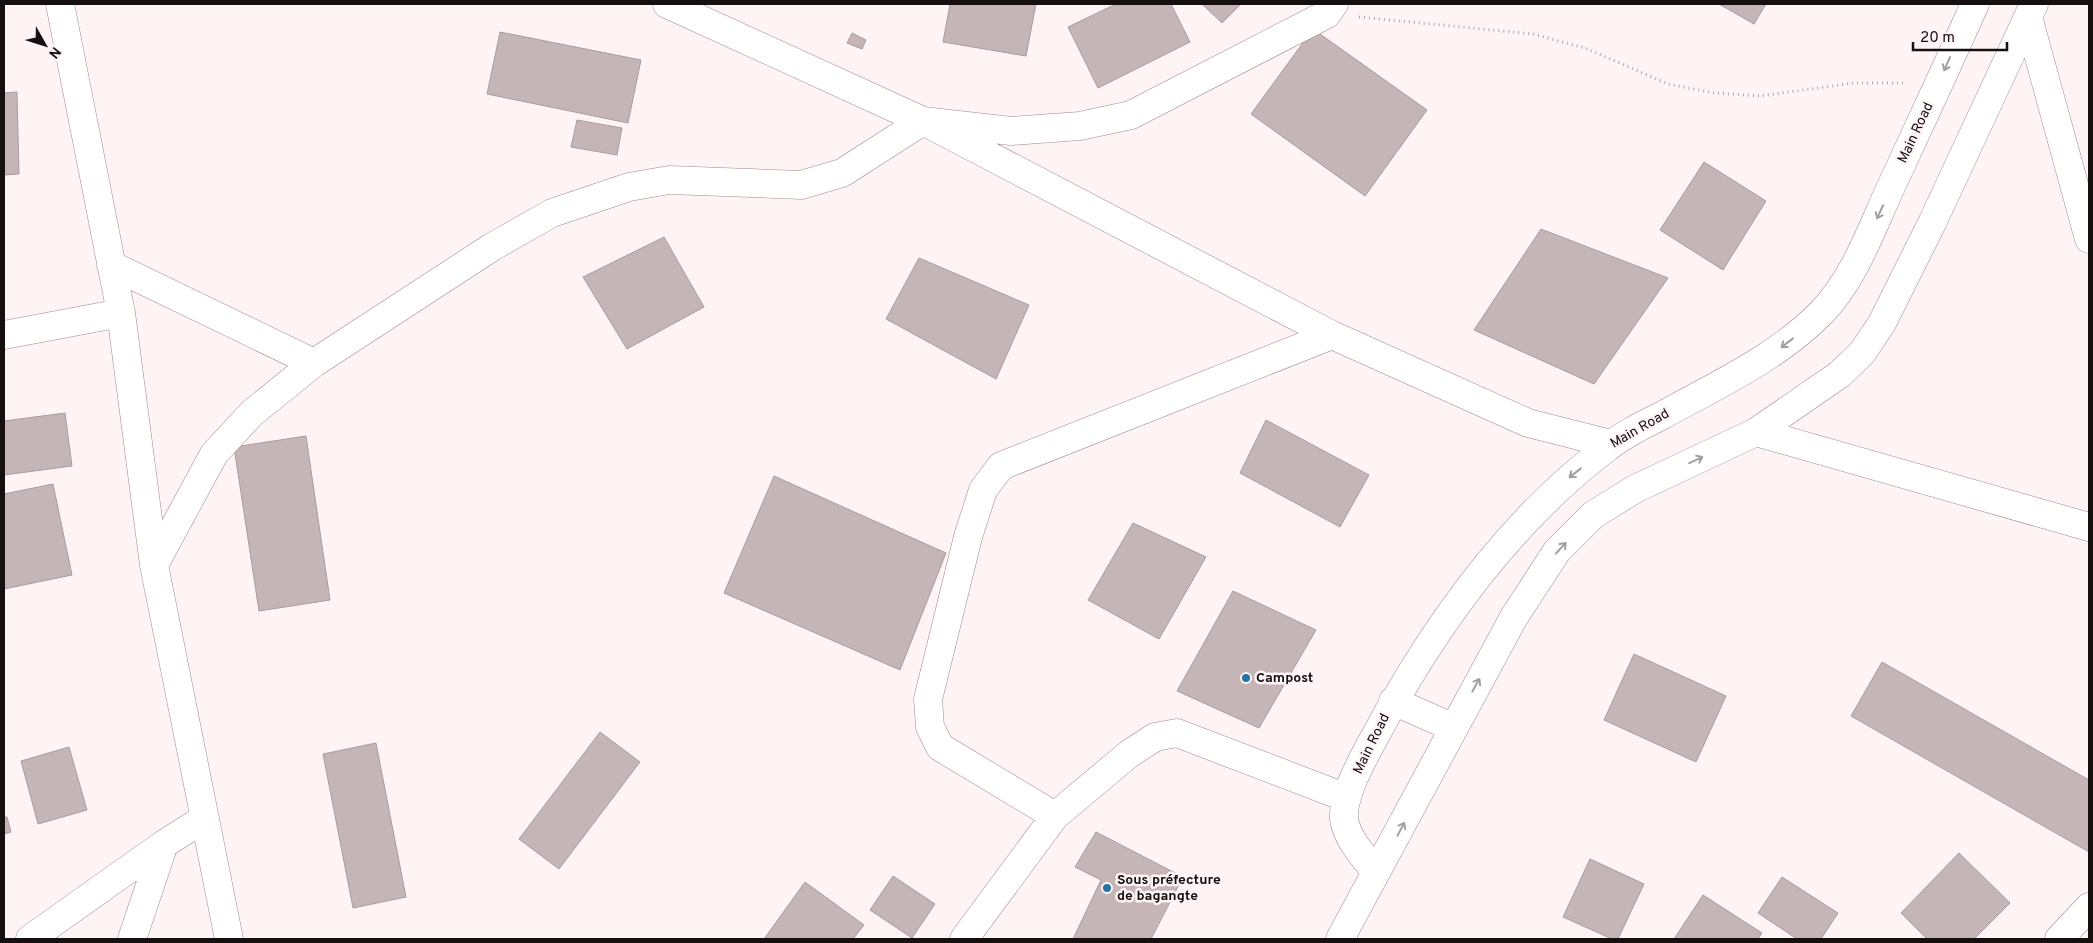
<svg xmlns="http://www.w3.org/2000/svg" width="2093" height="943" viewBox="0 0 2093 943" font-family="Overpass,sans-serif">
<rect width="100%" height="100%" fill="#fff4f5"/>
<path fill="#c6b5b7" stroke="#ac9b9e" d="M950 4H1036L1026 56 943 42Z
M1116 4H1171L1190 42 1098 88 1068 27Z
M1202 4H1241L1222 23Z
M1719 4H1766L1754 24Z
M1313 29 1427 110 1365 196 1251 114Z
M500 32 641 60 628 123 487 94Z
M852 33 866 40 862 49 847 43Z
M17 92 19 174 4 175V93Z
M577 120 622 128 617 155 571 147Z
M1704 162 1766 201 1723 270 1660 230Z
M1541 229 1668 278 1594 384 1474 330Z
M664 237 704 307 627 349 583 277Z
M919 258 1029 305 996 379 886 319Z
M65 413 72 466 4 475V421Z
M1266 420 1369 475 1340 527 1240 473Z
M306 436 330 600 259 611 234 447Z
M774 476 946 553 900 670 724 593Z
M53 484 72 575 4 589V494Z
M1133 523 1206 557 1159 639 1088 600Z
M1233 591 1316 630 1259 728 1177 691Z
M1634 654 1726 696 1696 762 1604 720Z
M1882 662 2089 780V852L1851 716Z
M600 732 640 762 559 869 519 839Z
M376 743 406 897 353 908 323 754Z
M69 747 87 810 38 824 21 761Z
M4 817H7L11 832 4 834Z
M1096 832 1183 877 1151 939H1073L1101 880 1075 867Z
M1959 853 2010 903 1974 939H1927L1901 913Z
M1590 859 1644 884 1618 939H1612L1563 917Z
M893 876 935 904 912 938 870 910Z
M1782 877 1838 913 1821 939H1797L1758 913Z
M805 882 864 925 853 939H764Z
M1703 895 1762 933 1758 939H1674Z"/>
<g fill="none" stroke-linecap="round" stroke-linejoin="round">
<defs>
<path id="minor" d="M60 4 121 313 154 565 229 939
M667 4 923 121 1332 335 1528 423 1611 444
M2028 17 2089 239
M111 265 314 363 492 247 552 213 629 187 669 180 801 185 842 173 923 121 1011 131 1080 126 1131 115 1327 14 1334 4
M4 335 121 313
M1756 432 2089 527
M154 565 214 454 252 413 314 363
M1393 701 1452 727
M1055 816 940 747 930 727 928 699 968 537 983 490 1001 466 1332 335
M1376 872C1364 857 1347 839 1344 819 1342 796 1362 760 1373 740 1432 629 1507 523 1608 447 1624 434 1643 425 1661 416 1717 385 1777 358 1822 312 1854 279 1871 230 1890 189 1919 127 1947 66 1975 4
M30 939 164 844 205 818
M132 939 164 844
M964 939 1055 816 1129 754 1155 737 1177 733 1347 798
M1340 939 1514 617 1557 551 1593 515 1635 489 1756 432 1840 374 1862 353 1882 323 1933 221 2034 4
M2059 939 2089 907"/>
</defs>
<use href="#minor" stroke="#9b8a8d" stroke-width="29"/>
<path stroke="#aea5a6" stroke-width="3" stroke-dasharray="1 4" stroke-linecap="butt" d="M1359 17 1533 34 1585 48 1668 84 1714 93 1760 96 1854 83H1906"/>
<use href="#minor" stroke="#fff" stroke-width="28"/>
</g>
<defs><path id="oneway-shaft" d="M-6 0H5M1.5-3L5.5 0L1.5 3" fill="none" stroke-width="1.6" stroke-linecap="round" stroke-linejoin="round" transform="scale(1.25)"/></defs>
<g stroke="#a19f9f">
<use href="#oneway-shaft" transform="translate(1947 64) rotate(114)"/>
<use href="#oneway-shaft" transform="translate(1880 212) rotate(115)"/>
<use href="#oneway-shaft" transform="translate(1787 343) rotate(142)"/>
<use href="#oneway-shaft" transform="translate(1696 460) rotate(-25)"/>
<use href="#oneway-shaft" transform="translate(1575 473) rotate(142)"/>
<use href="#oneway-shaft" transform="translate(1561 548) rotate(-47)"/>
<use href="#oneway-shaft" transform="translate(1476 685) rotate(-61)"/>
<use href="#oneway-shaft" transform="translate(1401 829) rotate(-62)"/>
</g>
<g fill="#2474a6" stroke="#fff4f5" stroke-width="2">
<circle cx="1246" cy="678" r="5"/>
<circle cx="1107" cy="888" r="5"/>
</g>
<g text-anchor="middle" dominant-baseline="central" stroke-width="5" stroke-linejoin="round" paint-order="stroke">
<g font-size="14" fill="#150f10" stroke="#fff4f5">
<text transform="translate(1916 133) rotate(-65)">Main Road</text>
<text transform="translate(1640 429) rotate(-30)">Main Road</text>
<text transform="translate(1372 744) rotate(-64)">Main Road</text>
</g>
<g font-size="14" font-weight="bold" fill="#150f10" stroke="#fff4f5" text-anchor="start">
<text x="1256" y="678">Campost</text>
<text x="1117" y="880">Sous préfecture<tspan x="1117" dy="16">de bagangte</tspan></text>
</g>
</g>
<rect width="2093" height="943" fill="none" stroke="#150f10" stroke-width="10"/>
<g transform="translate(45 45) rotate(129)" stroke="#fff4f5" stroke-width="4" paint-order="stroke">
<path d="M0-4L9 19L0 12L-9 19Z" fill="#150f10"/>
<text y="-8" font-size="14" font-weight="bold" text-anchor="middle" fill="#150f10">N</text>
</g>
<path d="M1913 42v8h94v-8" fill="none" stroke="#150f10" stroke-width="2.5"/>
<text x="1920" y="42" font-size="15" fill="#150f10" stroke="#fff4f5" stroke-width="4" paint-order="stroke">20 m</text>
</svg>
